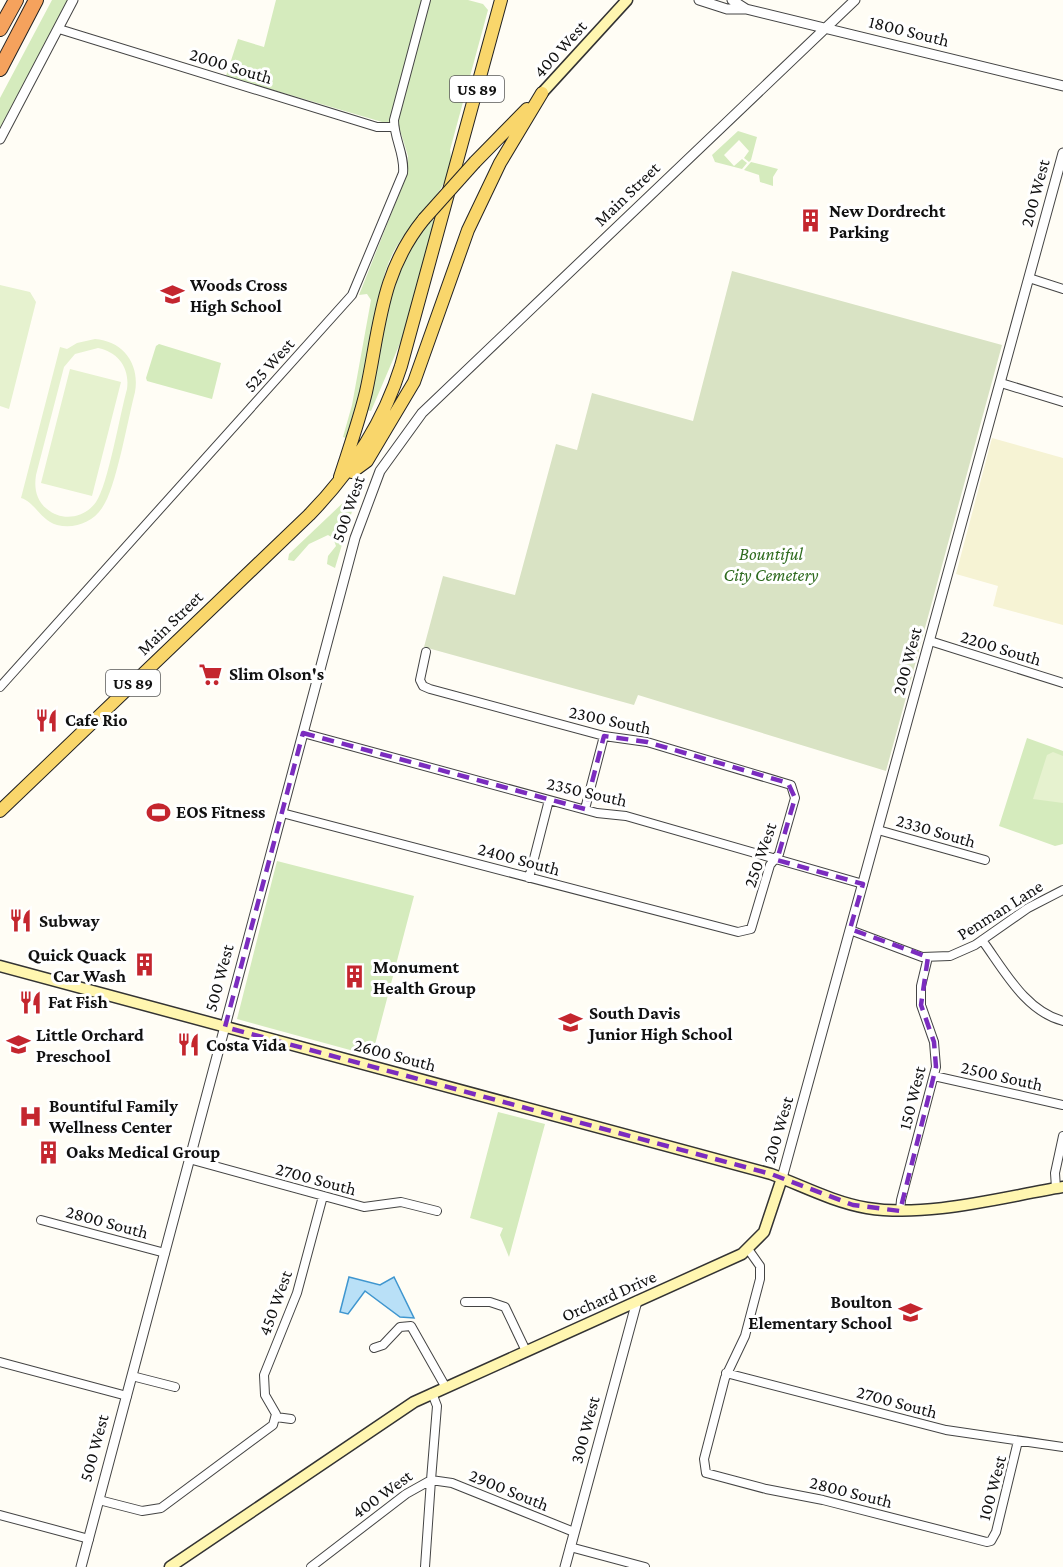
<svg xmlns="http://www.w3.org/2000/svg" width="1063" height="1567" viewBox="0 0 1063 1567" font-family="'Crimson Pro',serif">
<rect width="100%" height="100%" fill="#fffdf5"/>
<path fill="#f6f3d4" d="M992 438 1063 458V625L993 606 998 586 956 574Z"/>
<path fill="#d5ebbd" d="M52 0H68L0 128V98Z
M276 0H468L483 4 488 10 450 150C458 186 410 221 394 251 382 274 379 298 375 322 367 361 360 400 346 438L343 437 352 405 371 300 367 294 359 295 407 174 408 156 399 127 226 76 238 39 264 47Z
M738 131 757 137 751 160 749 162 744 158 749 151 739 140 724 155 734 166 742 159 747 163 742 169 715 162 712 155Z
M751 162 778 169 773 177V186L760 182 759 175 744 170Z
M430 219 435 221 401 341 371 411 367 410 386 305 399 263Z
M159 344 221 363 212 399 147 381 146 378 156 346Z
M353 496 356 498 335 568 327 564 328 556 336 546 333 538 328 535 309 544 294 561 288 560 289 554 348 498Z
M1027 738 1063 751V844L1055 846 999 826Z
M277 861 414 896 372 1056 237 1019Z
M498 1112 545 1124 509 1257 500 1235 503 1228 470 1218Z"/>
<path fill="#d9e3c4" d="M732 271 1002 345 886 771 638 695 634 705 424 647 443 576 515 595 556 444 577 450 592 393 693 421Z"/>
<path fill="#e6f2cf" fill-rule="evenodd" d="M0 285 30 292 36 302 9 409 0 406Z
M95 339C123 341 140 364 135 392 128 418 116 489 102 508 92 523 74 529 57 525 40 520 35 502 21 498L60 347 67 349 77 343ZM98 348C118 352 130 368 127 389 120 414 108 485 96 502 85 518 62 522 47 509 36 500 34 488 36 475L64 367 75 354Z
M70 369 121 382 92 496 41 483Z
M1053 752 1063 756V803L1033 799 1047 755Z"/>
<path fill="#b9e0f7" stroke="#3f96cf" stroke-width="1.5" d="M349 1277 380 1285 394 1277 414 1318 400 1317 365 1291 348 1314 340 1312Z"/>
<g fill="none" stroke-linecap="round" stroke-linejoin="round">
<defs>
<path id="minor" d="M59 29 377 127H394
M1029 278 1063 289
M1001 383 1063 402
M930 641 1063 683
M0 687 352 295 403 173C405 154 394 139 394 120L426 0
M303 733 597 813 626 816 863 884
M585 809 604 736
M282 813 738 932 751 929 770 865 779 854 795 798 791 785 647 742 604 736 430 689 423 686 420 680 426 652
M878 830 985 860
M529 878 549 800
M850 930 922 957 950 956 975 945 1028 908 1063 890
M982 940C1004 970 1025 1011 1063 1021
M934 1076 1063 1105
M189 1159 364 1207 401 1202 437 1211
M1056 1188 1055 1173 1063 1136
M900 1211 901 1200 936 1067 934 1042 921 1005V986L928 957
M41 1220 165 1253
M748 1249 760 1266V1279L745 1336 725 1378 704 1459 706 1473 766 1489 823 1500 987 1542 991 1541 996 1532 1018 1441
M465 1302H490L505 1307 526 1351
M374 1348 383 1345 400 1327 411 1326 445 1386
M0 1362 127 1396
M726 1373 946 1430 1063 1447
M132 1376 175 1387
M276 1417 291 1419
M99 1500 142 1511 161 1508 273 1425 276 1414 265 1395 264 1375 297 1293 323 1196
M0 1515 89 1539
M570 1547 645 1567
M311 1567 406 1494 431 1480 437 1406 432 1393
M425 1567 431 1480 452 1483 574 1532"/>
<path id="tertiary" d="M699 0 727 9H746L1063 86
M732 0 746 9
M0 139 73 0
M782 1178 1063 153
M81 1567 355 538 380 471 422 413 855 0
M565 1567 637 1301"/>
<path id="secondary" d="M542 93 627 0
M0 966 771 1174C803 1186 833 1202 867 1208 928 1218 1002 1197 1063 1187
M170 1567 414 1402 742 1254 764 1232 782 1178"/>
<path id="primary" d="M475 162 527 109
M352 472 367 461 414 382 468 230 500 163 542 93
M340 477C349 449 359 421 366 392 380 328 380 273 424 219
M0 811 309 515C351 472 383 424 401 366L501 0"/>
<path id="motorway" d="M0 29 16 0
M0 69 36 0"/>
</defs>
<use href="#minor" stroke="#444" stroke-width="10"/>
<use href="#tertiary" stroke="#444" stroke-width="11"/>
<use href="#secondary" stroke="#333" stroke-width="13"/>
<use href="#primary" stroke="#222" stroke-width="14"/>
<use href="#motorway" stroke="#222" stroke-width="16"/>
<use href="#minor" stroke="#fff" stroke-width="8"/>
<use href="#tertiary" stroke="#fff" stroke-width="9"/>
<use href="#secondary" stroke="#fff6b0" stroke-width="10"/>
<use href="#primary" stroke="#f9d66b" stroke-width="12"/>
<use href="#motorway" stroke="#f5a25d" stroke-width="14"/>
<defs>
<path id="primary-bridge" d="M424 219 475 162"/>
</defs>
<use href="#primary-bridge" stroke="#222" stroke-width="14" stroke-linecap="butt"/>
<use href="#primary-bridge" stroke="#f9d66b" stroke-width="12"/>
</g>
<path fill="none" stroke="#7b2cbf" stroke-width="4.5" stroke-dasharray="12 8" stroke-linejoin="round" d="M303 733 585 809 604 736 647 742 788 783 795 798 777 860 863 884 850 929 928 957 921 1005 934 1042 936 1067 900 1211 853 1205 771 1174 225 1027Z"/>
<defs>
<symbol id="building-bare" viewBox="-9 -9 18 18"><path d="M-4-6H4V6H1V3H-1V6H-4ZM-2.5-4.3h1.7v1.8h-1.7ZM.8-4.3h1.7v1.8H.8ZM-2.5-1h1.7V.8h-1.7ZM.8-1h1.7V.8H.8Z" fill="#c4262e" stroke="#fff" stroke-width="2.5" paint-order="stroke"/></symbol>
<symbol id="school-bare" viewBox="-9 -9 18 18"><path d="M0-5L7-2L0 1L-7-2ZM-4 1L0 2.5L4 1V4Q0 6-4 4Z" fill="#c4262e" stroke="#fff" stroke-width="2.5" paint-order="stroke"/></symbol>
<symbol id="supermarket-bare" viewBox="-9 -9 18 18"><path d="M-6-5.5h2.5l.6 2H6L4.5 2H-2.5L-4.4-4H-6ZM-1.5 3.2a1.3 1.3 0 1 0 .1 0ZM3 3.2a1.3 1.3 0 1 0 .1 0Z" fill="#c4262e" stroke="#fff" stroke-width="2.5" paint-order="stroke"/></symbol>
<symbol id="restaurant-bare" viewBox="-9 -9 18 18"><path d="M-5-6h1v4h1v-4h1v4h1v-4h1v5L-1.5 .5V6h-2V.5L-5-1ZM5-6V6H3V1.5H1.5Q1.5-4 5-6Z" fill="#c4262e" stroke="#fff" stroke-width="2.5" paint-order="stroke"/></symbol>
<symbol id="stadium-bare" viewBox="-9 -9 18 18"><path d="M0-5a6.5 5 0 1 0 0 10a6.5 5 0 1 0 0-10ZM-3.5-1.8h7v3.6h-7Z" fill="#c4262e" stroke="#fff" stroke-width="2.5" paint-order="stroke"/></symbol>
<symbol id="hospital-bare" viewBox="-9 -9 18 18"><path d="M-5-5h3v3.5h4V-5h3V5h-3V1.5h-4V5h-3Z" fill="#c4262e" stroke="#fff" stroke-width="2.5" paint-order="stroke"/></symbol>
</defs>
<g fill-rule="evenodd">
<use href="#building-bare" x="794" y="204" width="33" height="33"/>
<use href="#school-bare" x="156" y="278" width="33" height="33"/>
<use href="#supermarket-bare" x="194" y="658" width="33" height="33"/>
<use href="#restaurant-bare" x="30" y="704" width="33" height="33"/>
<use href="#stadium-bare" x="142" y="796" width="33" height="33"/>
<use href="#restaurant-bare" x="4" y="904" width="33" height="33"/>
<use href="#building-bare" x="128" y="948" width="33" height="33"/>
<use href="#building-bare" x="338" y="960" width="33" height="33"/>
<use href="#restaurant-bare" x="14" y="986" width="33" height="33"/>
<use href="#school-bare" x="554" y="1006" width="33" height="33"/>
<use href="#school-bare" x="2" y="1028" width="33" height="33"/>
<use href="#restaurant-bare" x="172" y="1028" width="33" height="33"/>
<use href="#hospital-bare" x="14" y="1100" width="33" height="33"/>
<use href="#building-bare" x="32" y="1136" width="33" height="33"/>
<use href="#school-bare" x="894" y="1296" width="33" height="33"/>
</g>
<g text-anchor="middle" dominant-baseline="central" stroke-width="6" stroke-linejoin="round" paint-order="stroke">
<g fill="#fff" stroke="#585858" stroke-width="1.5">
<rect x="450" y="76" width="54" height="26" rx="4.5"/>
<rect x="106" y="670" width="54" height="26" rx="4.5"/>
</g>
<g font-size="16" font-weight="bold" fill="#111">
<text x="477" y="89">US 89</text>
<text x="133" y="683">US 89</text>
</g>
<g font-size="18" fill="#111" stroke="#fff">
<text transform="translate(909 31) rotate(14)">1800 South</text>
<text transform="translate(560 49) rotate(-48)">400 West</text>
<text transform="translate(231 66) rotate(17)">2000 South</text>
<text transform="translate(1035 193) rotate(-75)">200 West</text>
<text transform="translate(627 194) rotate(-44)">Main Street</text>
<text transform="translate(269 365) rotate(-48)">525 West</text>
<text transform="translate(348 509) rotate(-71)">500 West</text>
<text transform="translate(170 623) rotate(-44)">Main Street</text>
<text transform="translate(1001 648) rotate(17)">2200 South</text>
<text transform="translate(907 661) rotate(-75)">200 West</text>
<text transform="translate(610 720) rotate(12)">2300 South</text>
<text transform="translate(587 792) rotate(13)">2350 South</text>
<text transform="translate(936 831) rotate(16)">2330 South</text>
<text transform="translate(760 855) rotate(-71)">250 West</text>
<text transform="translate(519 859) rotate(15)">2400 South</text>
<text transform="translate(1000 910) rotate(-32)">Penman Lane</text>
<text transform="translate(219 978) rotate(-75)">500 West</text>
<text transform="translate(395 1055) rotate(15)">2600 South</text>
<text transform="translate(1002 1076) rotate(13)">2500 South</text>
<text transform="translate(912 1098) rotate(-76)">150 West</text>
<text transform="translate(778 1130) rotate(-74)">200 West</text>
<text transform="translate(316 1179) rotate(15)">2700 South</text>
<text transform="translate(107 1222) rotate(15)">2800 South</text>
<text transform="translate(609 1296) rotate(-24)">Orchard Drive</text>
<text transform="translate(275 1303) rotate(-70)">450 West</text>
<text transform="translate(897 1402) rotate(15)">2700 South</text>
<text transform="translate(585 1430) rotate(-75)">300 West</text>
<text transform="translate(94 1448) rotate(-75)">500 West</text>
<text transform="translate(992 1488) rotate(-75)">100 West</text>
<text transform="translate(509 1490) rotate(22)">2900 South</text>
<text transform="translate(851 1492) rotate(14)">2800 South</text>
<text transform="translate(382 1494) rotate(-36)">400 West</text>
</g>
<g font-size="18" font-weight="bold" fill="#111" stroke="#fff" text-anchor="start">
<text x="829" y="211">New Dordrecht<tspan x="829" dy="21">Parking</tspan></text>
<text x="190" y="285">Woods Cross<tspan x="190" dy="21">High School</tspan></text>
<text x="229" y="674">Slim Olson's</text>
<text x="65" y="720">Cafe Rio</text>
<text x="176" y="812">EOS Fitness</text>
<text x="39" y="921">Subway</text>
<text x="126" y="955" text-anchor="end">Quick Quack<tspan x="126" dy="21">Car Wash</tspan></text>
<text x="373" y="967">Monument<tspan x="373" dy="21">Health Group</tspan></text>
<text x="48" y="1002">Fat Fish</text>
<text x="589" y="1013">South Davis<tspan x="589" dy="21">Junior High School</tspan></text>
<text x="36" y="1035">Little Orchard<tspan x="36" dy="21">Preschool</tspan></text>
<text x="206" y="1045">Costa Vida</text>
<text x="49" y="1106">Bountiful Family<tspan x="49" dy="21">Wellness Center</tspan></text>
<text x="66" y="1152">Oaks Medical Group</text>
<text x="892" y="1302" text-anchor="end">Boulton<tspan x="892" dy="21">Elementary School</tspan></text>
</g>
<g font-size="18" font-style="italic" fill="#2f6b1f" stroke="#fff">
<text x="771" y="554">Bountiful<tspan x="771" dy="21">City Cemetery</tspan></text>
</g>
</g>
</svg>
